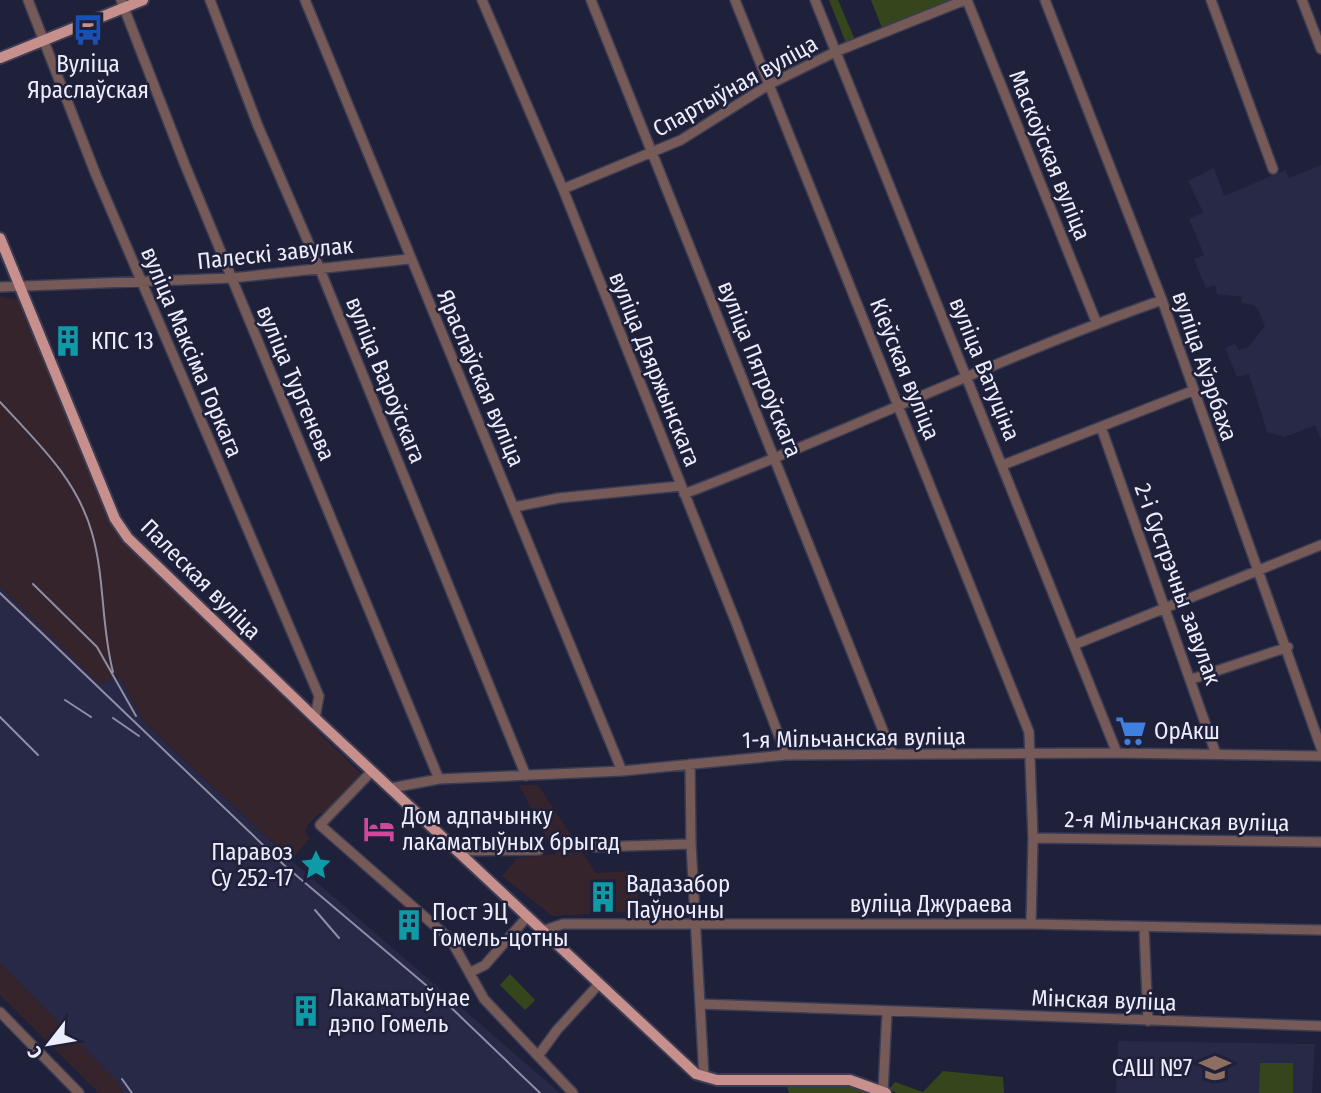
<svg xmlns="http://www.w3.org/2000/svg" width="1321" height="1093" viewBox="0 0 1321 1093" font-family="'Fira Sans Condensed',sans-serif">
<rect width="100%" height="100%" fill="#1f2039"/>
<path fill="#36242c" d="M0 296 18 300 107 516 119 536 362 775 324 814 320 813 308 824 305 832 310 838 291 860 143 721 120 677 100 685 0 587Z
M519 785H538L596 873 634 871 641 911 552 916 502 876 517 858 556 854Z
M0 963 119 1082 123 1093H99L0 995Z"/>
<path fill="#282847" d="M1321 165V439L1315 425 1285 437 1267 432 1249 374 1237 377 1225 348 1235 344 1239 350 1248 347 1265 326 1258 310 1254 305 1241 303 1242 297 1217 294 1215 285 1206 288 1194 259 1204 255 1189 219 1203 212 1188 181 1214 168 1224 196 1285 170 1289 178Z
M0 587 99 684 120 677 143 721 217 791 291 860 560 1093H123L118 1082 0 963Z
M1118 1041 1315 1044 1312 1093H1116Z"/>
<path fill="#36461c" d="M829 0H838L855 40 846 43Z
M871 0H951L882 28Z
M510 974 535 1000 525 1010 500 985Z
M1260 1063H1293V1093H1259Z
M943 1071 1003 1077 1004 1093H896L890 1088 895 1082 923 1092Z
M787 1085 849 1086 867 1093H789Z"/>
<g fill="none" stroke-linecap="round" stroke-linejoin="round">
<defs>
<path id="minor" d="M28 0 96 175 319 696 315 718
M121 0 185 165 439 779
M210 0 258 126 319 267 526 776
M305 0 622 771
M482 0 563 189 737 625 786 755
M591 0 892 753
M735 0 1029 732 1033 838 1031 924
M815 0 1117 753
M967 0 1097 324
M1045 0 1162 300 1321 748
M1211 0 1273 169
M1302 0 1321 49
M563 189 681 140 770 84 835 52 965 0
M0 287 232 278 409 259
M1101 427 1216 754
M1003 465 1192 391
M684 494C845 433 1000 357 1162 300
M515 507 559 498 680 486
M1076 644 1321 545
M1192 679 1288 647
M690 764 691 844 704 1077
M372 771 320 825 451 940 484 999 573 1093
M391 788 439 779 622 771 786 755 1117 753 1321 756
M1033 838 1321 842
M594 847 691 844
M457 851 539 850
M1144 927 1148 1021
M542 931 563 924H1031L1321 930
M471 972 485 965 527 917
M700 1004 1321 1026
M0 1012 79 1093
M538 1056 557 1030 599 984
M883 1091 887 1013"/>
<path id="major" d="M0 58 143 0
M0 238 115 519 128 538 315 718 696 1074 717 1080H850L886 1093"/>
</defs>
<use href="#minor" stroke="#3c3d55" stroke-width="12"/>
<use href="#major" stroke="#3c3d55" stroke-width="14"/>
<use href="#minor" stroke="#755a58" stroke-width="9"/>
<use href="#major" stroke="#c8908d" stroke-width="10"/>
<path stroke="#8e8fa4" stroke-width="2" d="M0 402C37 442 77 479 92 533 105 578 101 626 113 672
M33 584 97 647 136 716
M0 593 284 865 440 997 540 1093
M65 700 91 717
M0 717 38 755
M113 718 139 736
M315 910 339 938
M122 1079 132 1093"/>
</g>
<defs>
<symbol id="bus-bare" viewBox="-9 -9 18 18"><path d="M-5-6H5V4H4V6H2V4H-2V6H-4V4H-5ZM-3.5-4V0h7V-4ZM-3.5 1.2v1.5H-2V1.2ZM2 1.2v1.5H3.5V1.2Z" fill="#1a4fb4" stroke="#1f2039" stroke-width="2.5" paint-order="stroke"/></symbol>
<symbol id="building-bare" viewBox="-9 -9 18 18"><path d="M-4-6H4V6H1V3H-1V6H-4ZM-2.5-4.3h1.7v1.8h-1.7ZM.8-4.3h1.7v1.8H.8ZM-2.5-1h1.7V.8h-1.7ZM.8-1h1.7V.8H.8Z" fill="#0f9aa8" stroke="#1f2039" stroke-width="2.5" paint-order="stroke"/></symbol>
<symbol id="supermarket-bare" viewBox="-9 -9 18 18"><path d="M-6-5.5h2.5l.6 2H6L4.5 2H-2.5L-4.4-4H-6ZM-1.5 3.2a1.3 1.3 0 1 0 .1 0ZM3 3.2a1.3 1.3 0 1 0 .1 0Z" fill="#3f7fe0" stroke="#1f2039" stroke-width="2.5" paint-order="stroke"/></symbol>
<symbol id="hotel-bare" viewBox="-9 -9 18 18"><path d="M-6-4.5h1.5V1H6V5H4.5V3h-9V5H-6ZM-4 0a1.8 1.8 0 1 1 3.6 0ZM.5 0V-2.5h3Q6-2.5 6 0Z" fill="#d1479c" stroke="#1f2039" stroke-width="2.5" paint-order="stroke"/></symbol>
<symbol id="sight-bare" viewBox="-9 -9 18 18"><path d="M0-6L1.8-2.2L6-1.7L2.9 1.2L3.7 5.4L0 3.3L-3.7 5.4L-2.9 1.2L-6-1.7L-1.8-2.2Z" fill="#0f9aa8" stroke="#1f2039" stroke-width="2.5" paint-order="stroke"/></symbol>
<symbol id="school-bare" viewBox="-9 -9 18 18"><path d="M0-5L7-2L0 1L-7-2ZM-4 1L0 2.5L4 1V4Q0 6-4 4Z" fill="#8d6e63" stroke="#1f2039" stroke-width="2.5" paint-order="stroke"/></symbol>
</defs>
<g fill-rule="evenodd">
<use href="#bus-bare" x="66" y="8" width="44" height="44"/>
<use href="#building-bare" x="46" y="319" width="44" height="44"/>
<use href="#supermarket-bare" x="1109" y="709" width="44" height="44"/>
<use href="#hotel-bare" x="357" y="807" width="44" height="44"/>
<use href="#sight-bare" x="294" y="843" width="44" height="44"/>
<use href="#building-bare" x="581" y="875" width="44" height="44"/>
<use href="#building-bare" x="387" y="903" width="44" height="44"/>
<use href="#building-bare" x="284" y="989" width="44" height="44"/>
<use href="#school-bare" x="1193" y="1046" width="44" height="44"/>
</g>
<g text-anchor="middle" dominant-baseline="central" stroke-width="5" stroke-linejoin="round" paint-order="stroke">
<g font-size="23" fill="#ecedff" stroke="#1f2039" text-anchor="start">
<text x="88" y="64" text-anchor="middle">Вуліца<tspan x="88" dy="26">Яраслаўская</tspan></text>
<text x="91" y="341">КПС 13</text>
<text x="1154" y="731">ОрАкш</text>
<text x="402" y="816">Дом адпачынку<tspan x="402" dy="26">лакаматыўных брыгад</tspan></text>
<text x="293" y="852" text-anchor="end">Паравоз<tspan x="293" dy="26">Су 252-17</tspan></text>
<text x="626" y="884">Вадазабор<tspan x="626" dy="26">Паўночны</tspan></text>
<text x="432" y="912">Пост ЭЦ<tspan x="432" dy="26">Гомель-цотны</tspan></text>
<text x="329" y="998">Лакаматыўнае<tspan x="329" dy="26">дэпо Гомель</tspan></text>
<text x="1192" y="1068" text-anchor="end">САШ №7</text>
</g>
<g font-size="23" fill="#ecedff" stroke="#1f2039">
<text transform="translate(735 86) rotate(-29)">Спартыўная вуліца</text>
<text transform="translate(1050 155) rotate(68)">Маскоўская вуліца</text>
<text transform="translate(275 253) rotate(-6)">Палескі завулак</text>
<text transform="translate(192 352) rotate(67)">вуліца Максіма Горкага</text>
<text transform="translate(1205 366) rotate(71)">вуліца Аўэрбаха</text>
<text transform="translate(655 369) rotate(68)">вуліца Дзяржынскага</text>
<text transform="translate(760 369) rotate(68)">вуліца Пятроўскага</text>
<text transform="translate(905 369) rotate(68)">Кіеўская вуліца</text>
<text transform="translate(985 369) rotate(68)">вуліца Ватуціна</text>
<text transform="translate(481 378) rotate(67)">Яраслаўская вуліца</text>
<text transform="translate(386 380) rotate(68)">вуліца Вароўскага</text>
<text transform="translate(296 383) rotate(67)">вуліца Тургенева</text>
<text transform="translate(201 579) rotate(45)">Палеская вуліца</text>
<text transform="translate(1178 584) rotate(70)">2-і Сустрэчны завулак</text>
<text transform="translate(854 738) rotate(-1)">1-я Мільчанская вуліца</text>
<text transform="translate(1177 821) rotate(1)">2-я Мільчанская вуліца</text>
<text x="931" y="904">вуліца Джураева</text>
<text transform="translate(1104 1000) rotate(2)">Мінская вуліца</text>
</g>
</g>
<g transform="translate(49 1044) rotate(239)" stroke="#1f2039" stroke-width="5" paint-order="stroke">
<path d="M0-5L12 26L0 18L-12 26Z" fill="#ecedff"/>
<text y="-10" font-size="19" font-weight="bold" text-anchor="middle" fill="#ecedff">С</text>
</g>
</svg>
